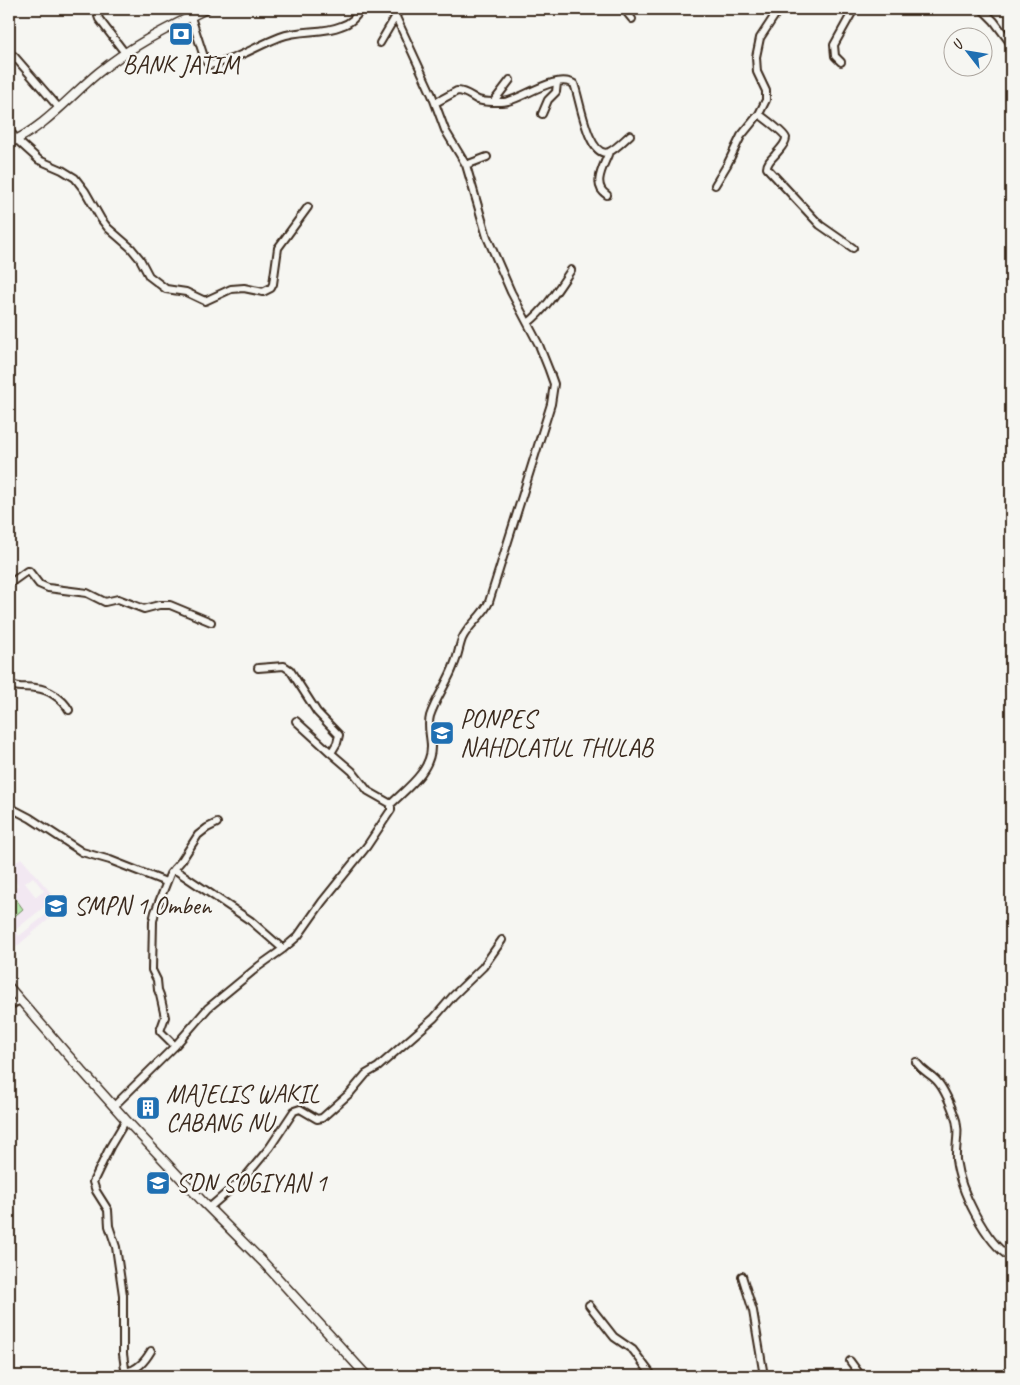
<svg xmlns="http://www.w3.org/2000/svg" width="1020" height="1385" viewBox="0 0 1020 1385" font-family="Caveat,sans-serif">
<rect width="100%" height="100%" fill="#f6f6f2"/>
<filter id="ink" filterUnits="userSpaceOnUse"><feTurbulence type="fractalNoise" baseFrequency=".02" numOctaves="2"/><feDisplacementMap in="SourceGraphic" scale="10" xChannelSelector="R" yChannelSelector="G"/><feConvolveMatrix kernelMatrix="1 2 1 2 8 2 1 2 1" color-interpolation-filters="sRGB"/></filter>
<g filter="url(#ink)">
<path fill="#f2e8f2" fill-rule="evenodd" d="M21 858 63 907 9 953V921L23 909 13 896 9 899V893L18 885 12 878 9 880V868ZM33 877 44 891 36 897 25 883ZM48 904 52 910 19 936 15 930Z"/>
<path fill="#b0e6a8" stroke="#768863" d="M13 895 23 909 9 921V899Z"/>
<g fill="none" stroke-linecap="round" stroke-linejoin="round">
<defs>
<path id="minor" d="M101 9 98 16 99 19 125 53
M624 9 632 19
M982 9 994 21 1011 44
M191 17 205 60 209 65C235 61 256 46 280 37 300 29 322 34 341 26 351 23 356 17 361 9
M380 43 400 9
M14 56 59 108
M841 62 835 56 834 45 854 9
M494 101 510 80
M435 103 457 91C466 91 470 96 478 100 483 102 503 103 508 101 525 97 557 73 574 84 580 98 588 160 609 152 617 148 624 140 630 135
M542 114 548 100 556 92 557 83
M759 114C764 118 785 133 786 138 786 144 778 151 775 155 771 159 767 163 767 168L820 225 853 248
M9 130 17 140 39 160 62 170 75 178 85 191 101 219 108 228 131 248 140 259 149 276 166 289 186 292 205 301 231 289 244 288 263 292 271 288 273 284 278 248 308 207
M466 165 487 157
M715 185 727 165 741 136 759 114 766 100V91L757 72 756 57 760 38 779 9
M607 195C591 185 604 166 609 152
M528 323C546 309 558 289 571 270
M9 584 27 571H29L39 584 48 588 87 593 105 602 118 599 144 609 159 605H170L211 622
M9 682C17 690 25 686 36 688 48 689 63 699 69 710
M296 721 331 753
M391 804C407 788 431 771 431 747 431 736 427 727 430 716 436 698 448 682 454 665 458 656 459 647 462 639 468 625 483 616 489 602L551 404 554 384 549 370 539 345 511 292 487 237 466 165 445 130 432 95 396 17
M9 807 30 818 82 852 110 860 166 882
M174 869 251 921 283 949
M9 1006 20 1000
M175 1046 160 1031 165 1017 160 995 158 990 157 980 152 970 153 921 155 912 170 874 182 860 198 835 207 828 217 823
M916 1062C924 1073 928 1072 936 1080 944 1088 950 1103 954 1114 961 1131 955 1143 956 1160 960 1190 985 1242 1011 1258
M114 1106 175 1046 208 1008 259 966 283 949 298 936 322 902 367 846 391 810V804L368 791 352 771 331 753 337 743 339 735 317 712 290 670 284 666 258 668
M209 1208 246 1176 270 1147 294 1111 300 1109 317 1119 322 1118 350 1093 366 1074 378 1067 434 1018 453 996 483 967 502 940
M742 1276 753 1311 764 1376
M589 1305 614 1337 633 1350 651 1374 650 1376
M850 1361 861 1376
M125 1372C138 1370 145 1361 151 1351
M126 1376 123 1354V1295L116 1247 109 1226 108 1210 96 1191 93 1182 110 1147 126 1120"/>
<path id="major" d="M9 143C44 128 69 97 98 73 132 45 168 28 206 9
M9 987 67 1054 126 1120 204 1203 264 1263 367 1376"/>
</defs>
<use href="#minor" stroke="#3b2a1e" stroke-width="10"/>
<use href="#major" stroke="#3b2a1e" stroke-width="11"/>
<use href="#minor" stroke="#f6f6f2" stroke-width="6"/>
<use href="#major" stroke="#f6f6f2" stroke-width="8"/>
</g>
</g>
<defs>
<symbol id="bank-square" viewBox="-11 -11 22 22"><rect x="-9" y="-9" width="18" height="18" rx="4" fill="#1f6fb2" stroke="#f6f6f2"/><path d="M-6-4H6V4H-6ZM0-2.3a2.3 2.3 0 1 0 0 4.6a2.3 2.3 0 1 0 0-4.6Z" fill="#fff"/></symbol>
<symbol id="school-square" viewBox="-11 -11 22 22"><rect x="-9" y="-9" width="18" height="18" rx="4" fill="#1f6fb2" stroke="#f6f6f2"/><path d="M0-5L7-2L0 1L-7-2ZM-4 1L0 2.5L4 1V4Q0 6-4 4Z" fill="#fff"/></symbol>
<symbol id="building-square" viewBox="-11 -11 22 22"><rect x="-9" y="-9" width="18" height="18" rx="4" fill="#1f6fb2" stroke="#f6f6f2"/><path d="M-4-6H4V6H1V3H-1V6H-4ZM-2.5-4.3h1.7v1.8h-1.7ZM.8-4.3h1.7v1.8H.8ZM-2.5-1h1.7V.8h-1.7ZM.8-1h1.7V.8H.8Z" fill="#fff"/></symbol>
</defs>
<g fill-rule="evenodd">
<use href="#bank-square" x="167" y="20" width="28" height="28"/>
<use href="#school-square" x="428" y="719" width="28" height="28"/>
<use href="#school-square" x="42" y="892" width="28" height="28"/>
<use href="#building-square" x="134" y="1094" width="28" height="28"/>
<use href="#school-square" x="144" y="1169" width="28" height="28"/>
</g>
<g text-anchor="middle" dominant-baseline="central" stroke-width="5" stroke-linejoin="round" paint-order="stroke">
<g font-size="25" fill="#3b2a1e" stroke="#f6f6f2" text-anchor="start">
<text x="181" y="65" text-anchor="middle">BANK JATIM</text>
<text x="460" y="719">PONPES<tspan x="460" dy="29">NAHDLATUL THULAB</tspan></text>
<text x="74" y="906">SMPN 1 Omben</text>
<text x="166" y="1094">MAJELIS WAKIL<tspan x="166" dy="29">CABANG NU</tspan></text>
<text x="176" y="1183">SDN SOGIYAN 1</text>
</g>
</g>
<rect width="1020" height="1385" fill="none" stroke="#f6f6f2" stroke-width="30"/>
<rect x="15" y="15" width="990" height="1355" fill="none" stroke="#3b2a1e" stroke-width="2" filter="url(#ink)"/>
<g transform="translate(968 52) rotate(301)"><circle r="24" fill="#f6f6f2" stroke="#aba49d"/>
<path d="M0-4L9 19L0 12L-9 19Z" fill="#1f6fb2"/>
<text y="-8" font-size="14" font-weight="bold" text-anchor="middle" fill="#3b2a1e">U</text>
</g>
</svg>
